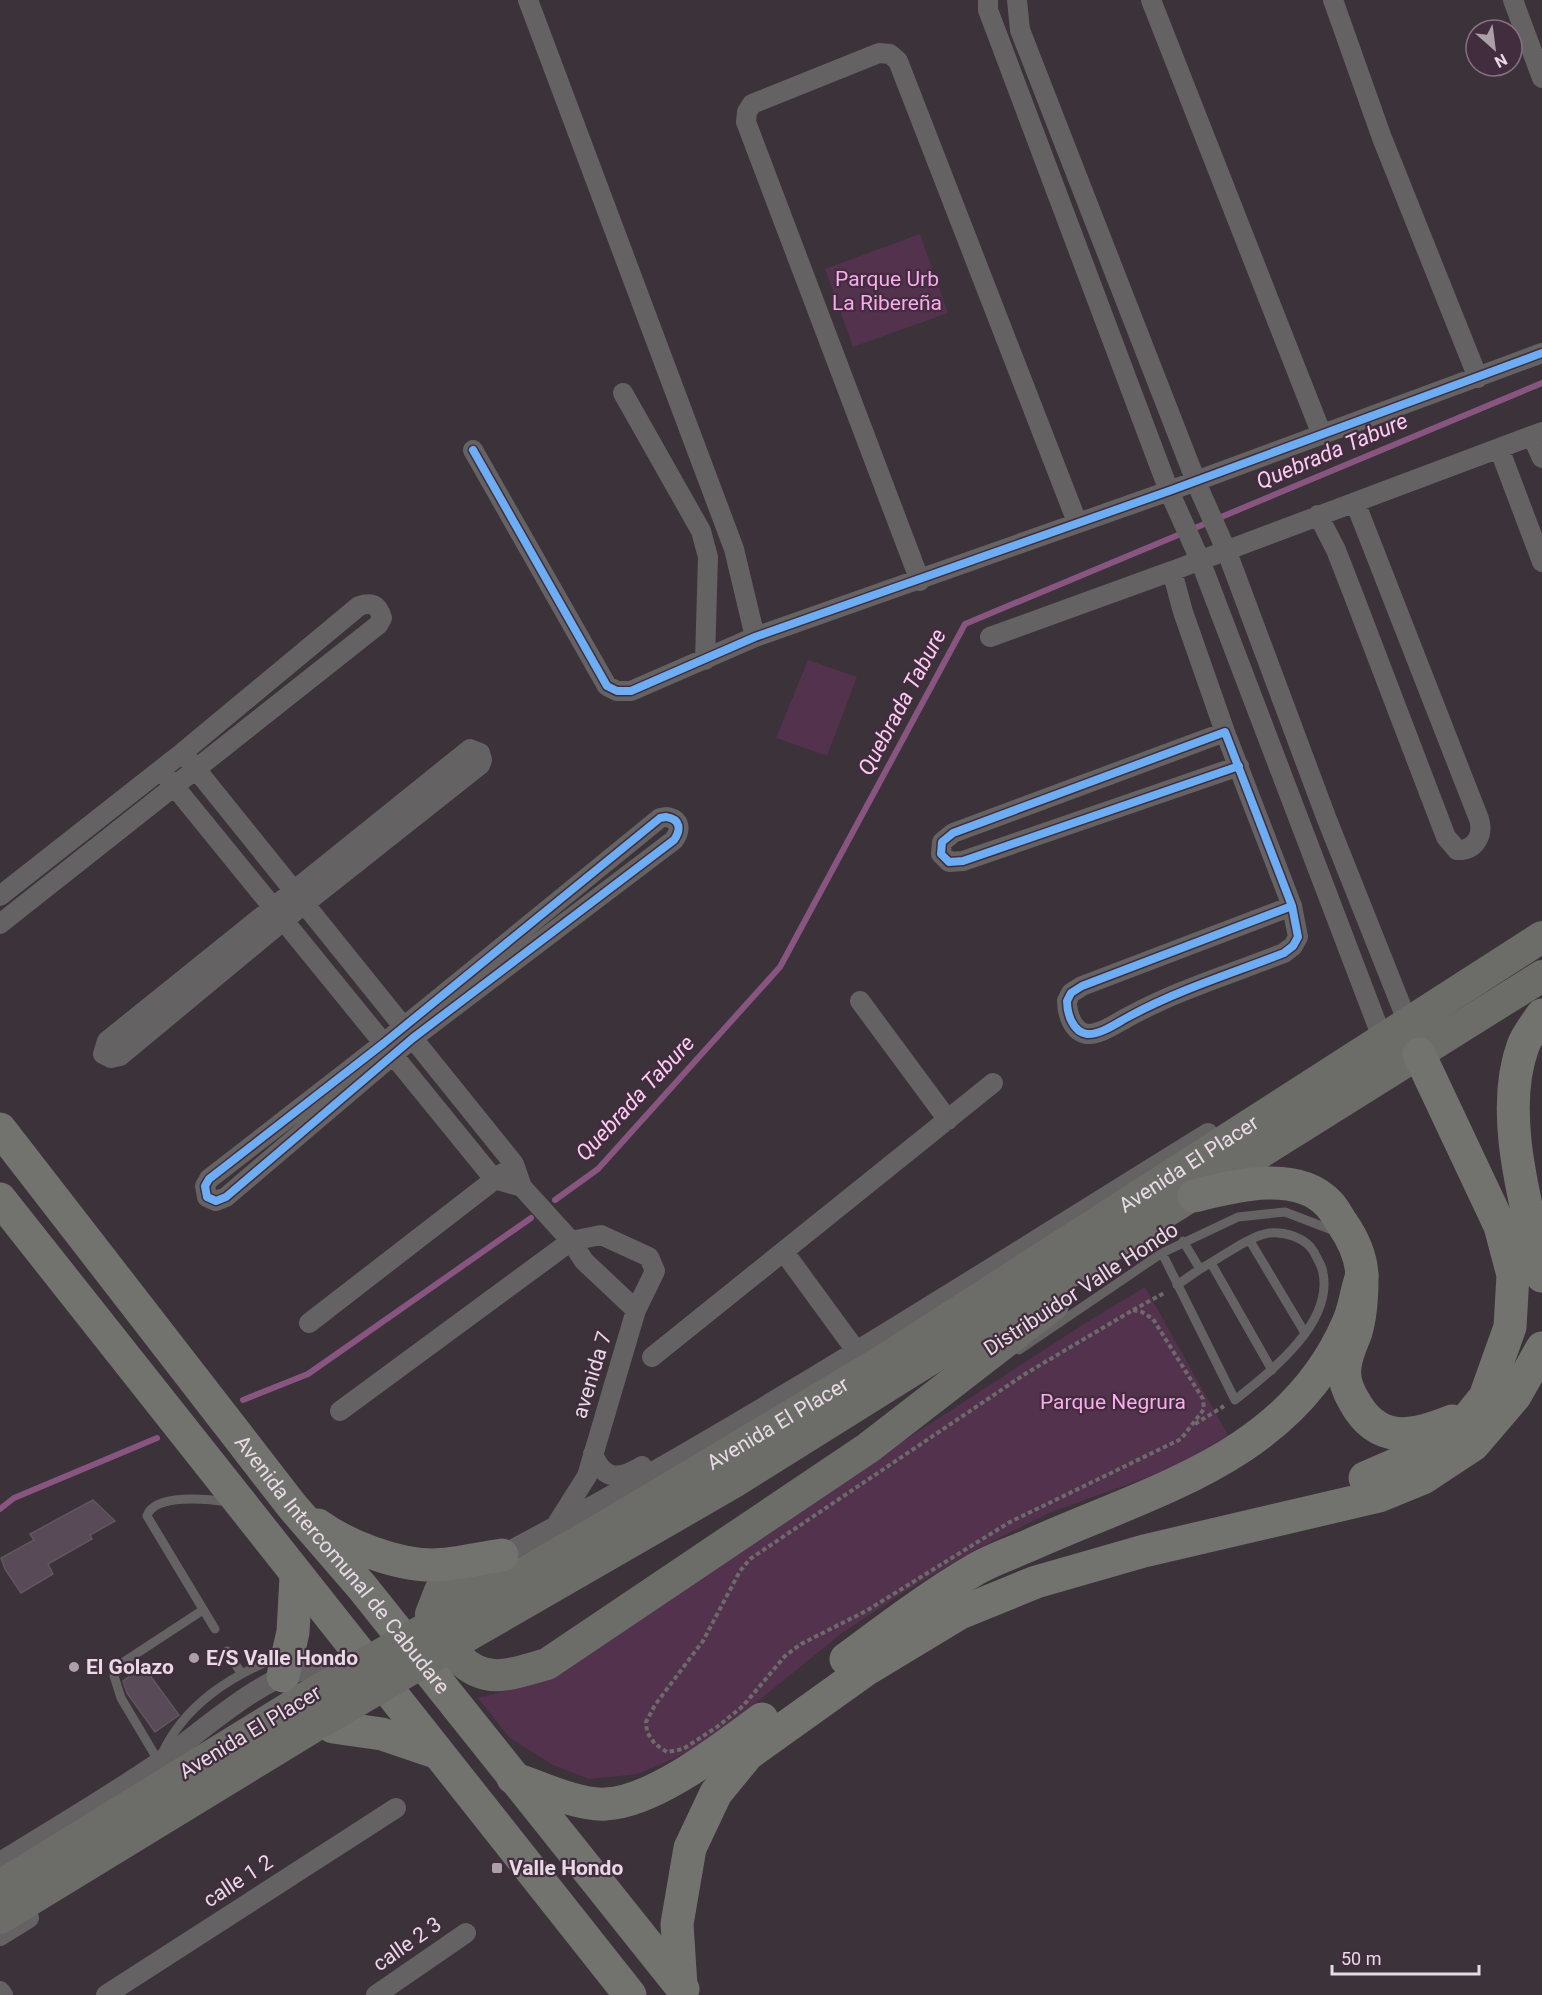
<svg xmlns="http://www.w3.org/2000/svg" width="1542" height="1995" viewBox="0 0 1542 1995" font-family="Roboto,sans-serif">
<rect width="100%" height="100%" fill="#3c323a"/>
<path fill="#52324c" d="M920 234 948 313 853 347 825 269Z
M808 660 857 677 827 756 776 738Z
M1145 1287 1228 1435 1173 1468 1049 1513 975 1550 909 1589 842 1633 704 1745 638 1774 589 1779 553 1765 510 1738 478 1698 525 1686 1087 1322Z"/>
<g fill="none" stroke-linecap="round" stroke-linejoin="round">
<path stroke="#885580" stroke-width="6" d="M555 1200 598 1169 780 967 965 624 1542 383
M243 1400 308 1374 531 1218
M0 1509 14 1498 157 1438"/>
</g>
<path fill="#584a56" stroke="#61575f" stroke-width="1.5" d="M93 1500 115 1521 90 1535 92 1539 48 1564 53 1574 21 1593 5 1569 1 1558 34 1540 30 1534Z
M143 1666 179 1715 155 1732 127 1693 123 1681Z"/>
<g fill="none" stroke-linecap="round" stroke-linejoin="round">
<path stroke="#6c6a6a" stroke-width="4" stroke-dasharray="4.5 3" stroke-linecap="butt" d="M1133 1310 1142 1312 1153 1319 1203 1399 1204 1409 1181 1439 1010 1522 866 1611 801 1644 785 1656 743 1706 717 1727 683 1749 667 1752 655 1744 647 1732 646 1722 655 1705 703 1641 740 1571 750 1559 1025 1374Z
M1133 1310 1166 1292
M1195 1424 1224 1406"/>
<path stroke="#646262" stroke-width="9" d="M1250 1241 1305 1333
M1162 1253 1235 1400C1270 1372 1333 1324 1323 1273 1322 1265 1317 1259 1314 1252 1306 1238 1285 1231 1269 1233 1249 1236 1219 1259 1200 1269L1183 1241
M1211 1263 1272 1370
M1177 1285 1200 1269
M1019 1350 1162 1253 1238 1217 1285 1212 1332 1230
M215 1629 147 1516C154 1493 209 1499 228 1502
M227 1651 241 1673
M162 1754C185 1704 230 1677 279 1656
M159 1762 121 1698 114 1676 122 1663 203 1610"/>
<path stroke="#646262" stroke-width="20" d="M528 0 734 549 755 637
M988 0V10L1169 491 1200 560 1386 1048
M1017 0 1020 30 1199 489 1227 552 1326 817 1412 1033
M1151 0 1322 435
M1333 0 1382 138 1478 378
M1513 0 1542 78
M623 393 701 531 708 557 705 660
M1532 436 1542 458
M1499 448 1542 562
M473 450 607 686 617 691H631L755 637 1169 491 1542 353
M1318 515 1336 550 1355 599 1446 837 1457 850C1475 851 1484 835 1479 819L1355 502
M920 581 746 122 747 112 752 104 879 53 890 54 898 61 1077 522
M990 637 1172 571
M1225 732 1183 612 1172 571 1542 432
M470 749 480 753 482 760 480 765 283 921 120 1056 111 1058 103 1054 107 1041Z
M187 758 514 1164 522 1187 571 1241 584 1261 636 1310
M1239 766 963 861 949 862 941 854 942 842 953 833 1225 732 1292 906 1298 937 1293 946 1284 953C1233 973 1178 990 1130 1016 1118 1022 1101 1035 1087 1034 1073 1032 1067 1014 1067 1001L1071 993 1082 986 1292 906
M166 776 494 1179 522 1187
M666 817C681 819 681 830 674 840L413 1038 226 1197 216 1201 207 1197 205 1186 209 1179 384 1043 660 818Z
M0 896 182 753 359 606C372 602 378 604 382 618L378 625 0 924
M860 1001 948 1120
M784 1252 857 1352
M309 1323 503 1173
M652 1357 993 1083
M340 1411 571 1241 601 1235 649 1257 655 1271 636 1310 587 1476 558 1522
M593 1454C604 1482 620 1479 642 1466
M502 1555C745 1426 975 1277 1208 1133
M0 1862C53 1829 108 1797 159 1762 195 1737 260 1677 302 1671 315 1669 330 1678 337 1689
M0 1936 29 1918
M0 1991 3 1995
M106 1995 396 1808
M376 1995 466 1933"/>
<g stroke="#6c6d69" stroke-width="32">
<path d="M490 1560 461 1573 440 1591 431 1614C443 1642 465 1678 501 1675 516 1674 532 1668 547 1664L868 1448 1053 1305"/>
<path id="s1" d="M453 1613 596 1532 884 1360 1542 937"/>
<path d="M467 1636 734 1482 1542 976"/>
<path d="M0 1886 305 1698"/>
<path d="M0 1918 321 1722"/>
</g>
<g stroke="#72736f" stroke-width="33">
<path d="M1542 1015C1536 1024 1527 1035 1523 1046 1498 1114 1527 1207 1542 1276"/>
<path id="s2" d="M0 1129 292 1506 362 1587 683 1989"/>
<path d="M1194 1196C1234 1186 1297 1169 1329 1204 1334 1209 1338 1217 1342 1223 1353 1239 1362 1257 1362 1278 1362 1295 1361 1315 1356 1332 1352 1343 1346 1355 1345 1367 1343 1380 1348 1391 1354 1401 1378 1445 1412 1437 1452 1421"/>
<path d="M0 1199 630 1995"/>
<path d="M1365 1478 1425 1452 1460 1428 1485 1397 1510 1327 1513 1275 1500 1226 1419 1054"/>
<path d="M318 1525C347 1546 396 1565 432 1565 455 1565 480 1558 502 1555"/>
<path d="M846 1659C888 1628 931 1595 976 1569 993 1559 1012 1553 1030 1545 1152 1490 1290 1458 1348 1323 1355 1308 1356 1291 1362 1275"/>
<path d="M283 1676 293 1632 296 1577"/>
<path d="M333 1727 382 1734 435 1752"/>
<path d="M513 1778C539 1787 579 1806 606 1804 654 1802 724 1747 762 1719"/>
<path d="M681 1986 677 1924 690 1848 716 1793 748 1754 864 1671 960 1613 1036 1582 1144 1551 1379 1496 1423 1478 1473 1445 1515 1396 1542 1348"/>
</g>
<path stroke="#6c6d69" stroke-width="32" d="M305 1698 453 1613
M321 1722 467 1636"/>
<defs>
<path id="cycleway" d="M473 450 607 686 617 691H631L755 637 1169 491 1542 353
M1239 766 963 861 949 862 941 854 942 842 953 833 1225 732 1292 906 1298 937 1293 946 1284 953C1233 973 1178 990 1130 1016 1118 1022 1101 1035 1087 1034 1073 1032 1067 1014 1067 1001L1071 993 1082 986 1292 906
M666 817C681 819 681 830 674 840L413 1038 226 1197 216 1201 207 1197 205 1186 209 1179 384 1043 660 818Z"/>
</defs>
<use href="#cycleway" stroke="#412d3d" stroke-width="11"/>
<use href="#cycleway" stroke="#6dadf4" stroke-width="8"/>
</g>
<g fill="#ab9fa8" stroke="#412d3d" stroke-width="2">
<circle cx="194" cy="1658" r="6"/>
<circle cx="74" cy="1667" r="6"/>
<rect x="491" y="1862" width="12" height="12" rx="3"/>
</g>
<g text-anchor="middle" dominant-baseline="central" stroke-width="4.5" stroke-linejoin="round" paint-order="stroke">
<g font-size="21" fill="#faaaed" stroke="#412d3d">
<text x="887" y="279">Parque Urb<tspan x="887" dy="24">La Ribereña</tspan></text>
<text x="1113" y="1402">Parque Negrura</text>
</g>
<g font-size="21" fill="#e7dae4" stroke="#412d3d">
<text stroke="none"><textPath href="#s1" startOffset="862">Avenida El Placer</textPath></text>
<text transform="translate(1081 1289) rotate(-33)">Distribuidor Valle Hondo</text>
<text transform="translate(592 1375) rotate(-73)">avenida 7</text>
<text stroke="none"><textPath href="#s1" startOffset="376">Avenida El Placer</textPath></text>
<text stroke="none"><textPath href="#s2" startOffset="554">Avenida Intercomunal de Cabudare</textPath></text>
<text transform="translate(250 1732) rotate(-31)">Avenida El Placer</text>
<text transform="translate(238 1881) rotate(-33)">calle 1 2</text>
<text transform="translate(407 1944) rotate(-35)">calle 2 3</text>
</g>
<g font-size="21" font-weight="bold" fill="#e7dae4" stroke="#412d3d" text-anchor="start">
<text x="206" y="1658">E/S Valle Hondo</text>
<text x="86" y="1667">El Golazo</text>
<text x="509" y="1868">Valle Hondo</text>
</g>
<g font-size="22" font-style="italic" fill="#fccbf3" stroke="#412d3d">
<text transform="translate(1332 451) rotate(-23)">Quebrada Tabure</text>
<text transform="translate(902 702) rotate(-62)">Quebrada Tabure</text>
<text transform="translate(635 1098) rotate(-47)">Quebrada Tabure</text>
</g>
</g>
<g transform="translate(1494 48) rotate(152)"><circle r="28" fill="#412d3d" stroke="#837280" stroke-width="1.5"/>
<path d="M0-4.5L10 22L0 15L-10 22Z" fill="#ab9fa8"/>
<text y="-9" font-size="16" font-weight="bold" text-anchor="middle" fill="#e7dae4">N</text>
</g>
<path d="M1332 1965v9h147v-9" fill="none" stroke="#e7dae4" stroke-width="3"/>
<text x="1341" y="1965" font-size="18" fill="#e7dae4" stroke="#412d3d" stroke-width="4.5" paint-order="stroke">50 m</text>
</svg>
